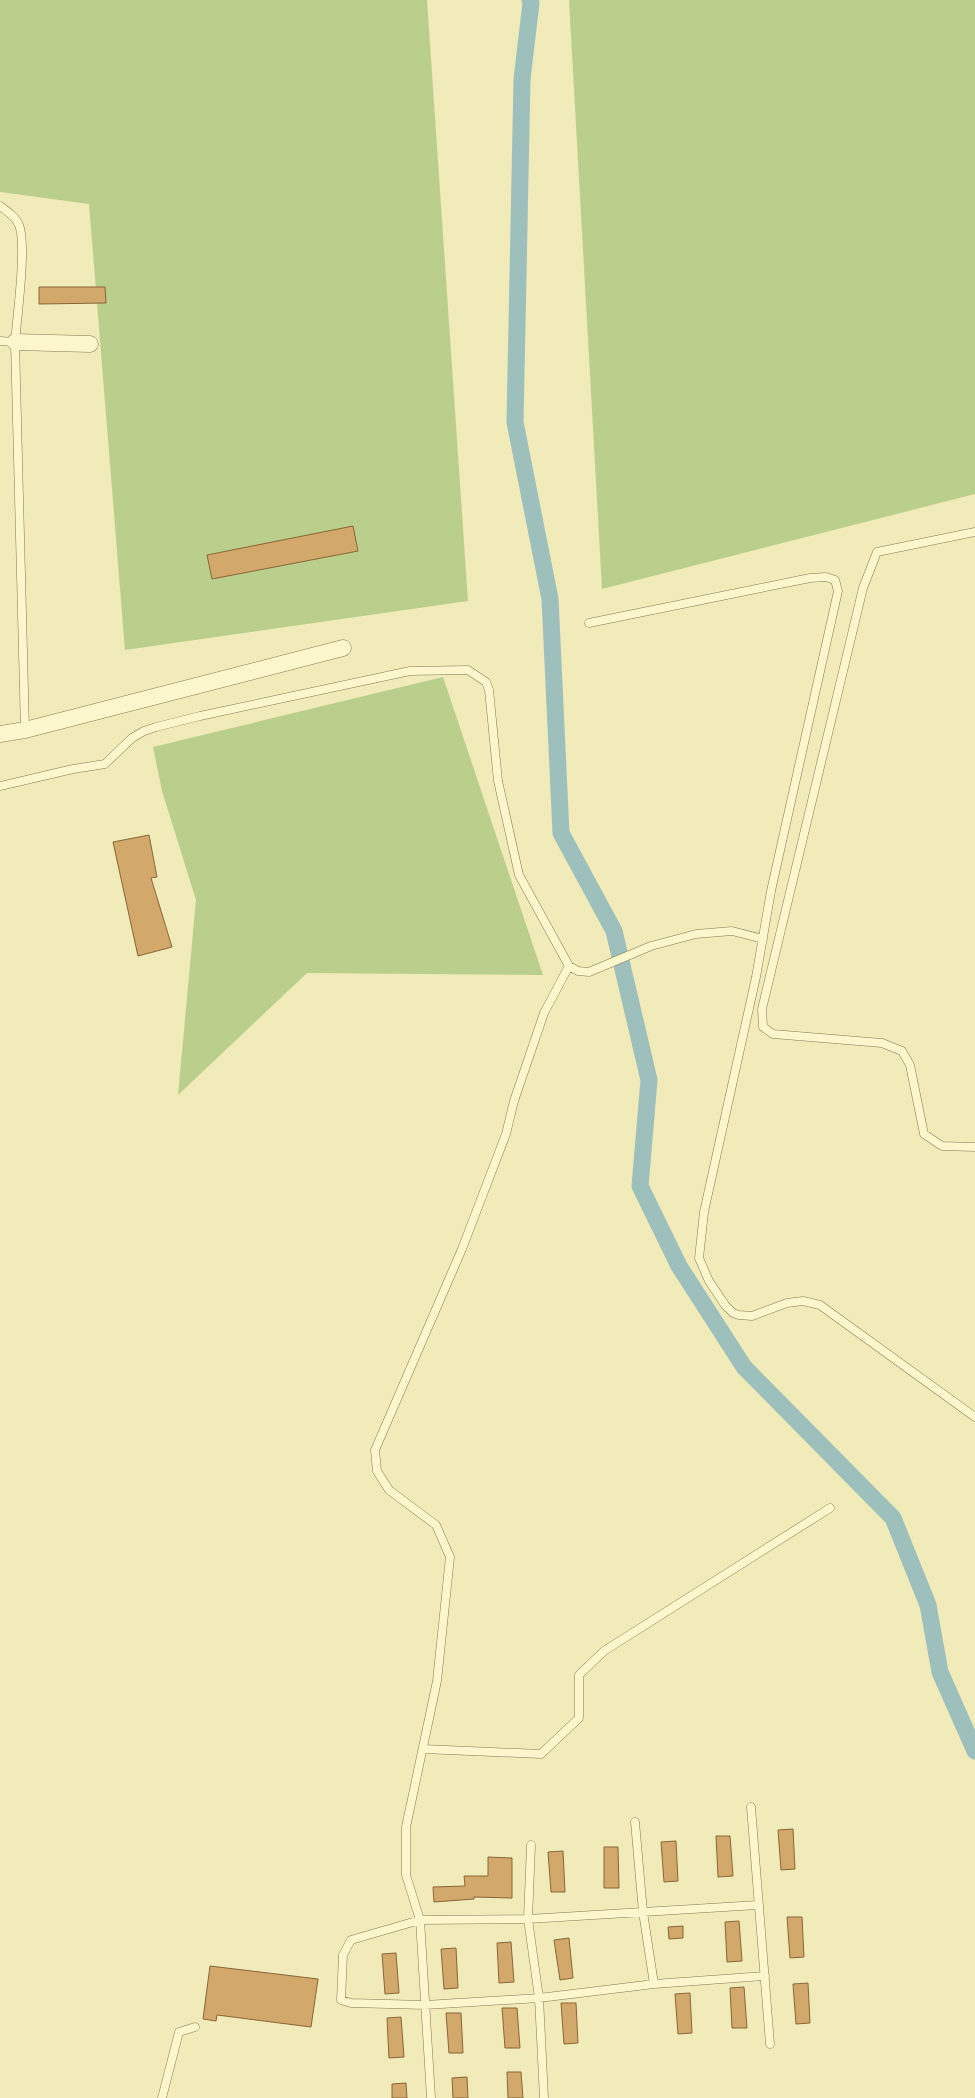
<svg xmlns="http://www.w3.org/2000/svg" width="975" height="2098" viewBox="0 0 975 2098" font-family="'IBM Plex Serif',serif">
<rect width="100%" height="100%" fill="#f1eab9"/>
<path fill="#bbcf8d" d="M0 0H427L468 601 125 650 89 204 0 192Z
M569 0H975V494L602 589Z
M443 677 543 975 307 973 178 1095 196 900 162 791 153 747Z"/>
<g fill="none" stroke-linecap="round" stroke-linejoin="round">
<path stroke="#9ec0bc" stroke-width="17" d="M530 0 531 3 522 79 515 422 550 599 561 833 614 931 649 1080 640 1186 679 1266 744 1367 893 1518 928 1605 940 1672 975 1751"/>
</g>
<path fill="#d2a86b" stroke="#886637" d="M39 287H105L106 303 39 304Z
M353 526 358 551 212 579 207 555Z
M149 835 157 877 151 878 172 947 138 956 113 842Z
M793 1829 795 1869 781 1870 778 1830Z
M716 1836H730L733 1876 718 1877Z
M676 1841 678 1881 664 1882 661 1842Z
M604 1847H618L619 1888H604Z
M563 1851 565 1892H551L548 1852Z
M488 1857 512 1858V1898L474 1897V1899L434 1902 433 1887 465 1886 464 1876H488Z
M787 1917H802L804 1957 790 1958Z
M739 1921 742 1961 727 1962 725 1922Z
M683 1926V1938L669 1939 668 1927Z
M569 1938 573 1978 560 1980 554 1940Z
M511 1942 514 1982 499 1983 497 1943Z
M456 1948 458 1988 444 1989 441 1949Z
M396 1953 399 1993 385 1994 382 1954Z
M210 1966 318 1979 311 2027 217 2015 216 2021 203 2019Z
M808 1983 810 2023 796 2024 793 1984Z
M744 1987 747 2028H732L730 1988Z
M690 1993 692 2033 678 2034 675 1994Z
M561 2003H576L578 2043 564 2044Z
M502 2008H517L520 2048H505Z
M446 2013H461L463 2053H449Z
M401 2017 404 2057 389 2058 387 2018Z
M507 2072H521L523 2098H508Z
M467 2077 468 2098H453L452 2078Z
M406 2083 407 2098H392V2084Z"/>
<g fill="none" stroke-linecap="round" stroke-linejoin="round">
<defs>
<path id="service" d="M0 206C7 211 16 217 19 225 27 244 17 318 15 342
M0 341 15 342 25 730
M975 532 877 552 863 588 762 1009 763 1027 773 1034 882 1043 902 1051 910 1065 924 1134 942 1146 975 1147
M589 623 810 578 826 577 835 580 838 591 771 891 756 977 704 1212 699 1258 709 1281 725 1305 733 1313 739 1315 752 1316 787 1303 803 1301 820 1305 975 1417
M0 786 73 769 105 764 132 738 144 731 156 727 200 716 410 671 468 670 486 682 489 690 498 781 519 875 569 966 578 971 589 972 651 946 696 934 732 931 763 939
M423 1749 541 1754 579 1718V1675L604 1651 830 1508
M751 1807 770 2044
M635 1822 643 1912 654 1984
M531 1845 528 1919 539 1998 544 2098
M758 1905 528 1919 420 1920 351 1940 343 1955 341 2000 351 2003 425 2005 539 1998 654 1984 765 1976
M162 2098 179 2032 195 2027
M431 2098 420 1920 406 1875V1827L437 1681 450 1557 436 1525 389 1490 377 1471 375 1450 462 1249 506 1134 514 1101 544 1013 569 966"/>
<path id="minor" d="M15 342 90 344
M0 734 25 730 343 648"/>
</defs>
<use href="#service" stroke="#887853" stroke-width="9"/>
<use href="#minor" stroke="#887853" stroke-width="17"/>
<use href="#service" stroke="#fbf6cc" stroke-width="8"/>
<use href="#minor" stroke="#fbf6cc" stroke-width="16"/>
</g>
</svg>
